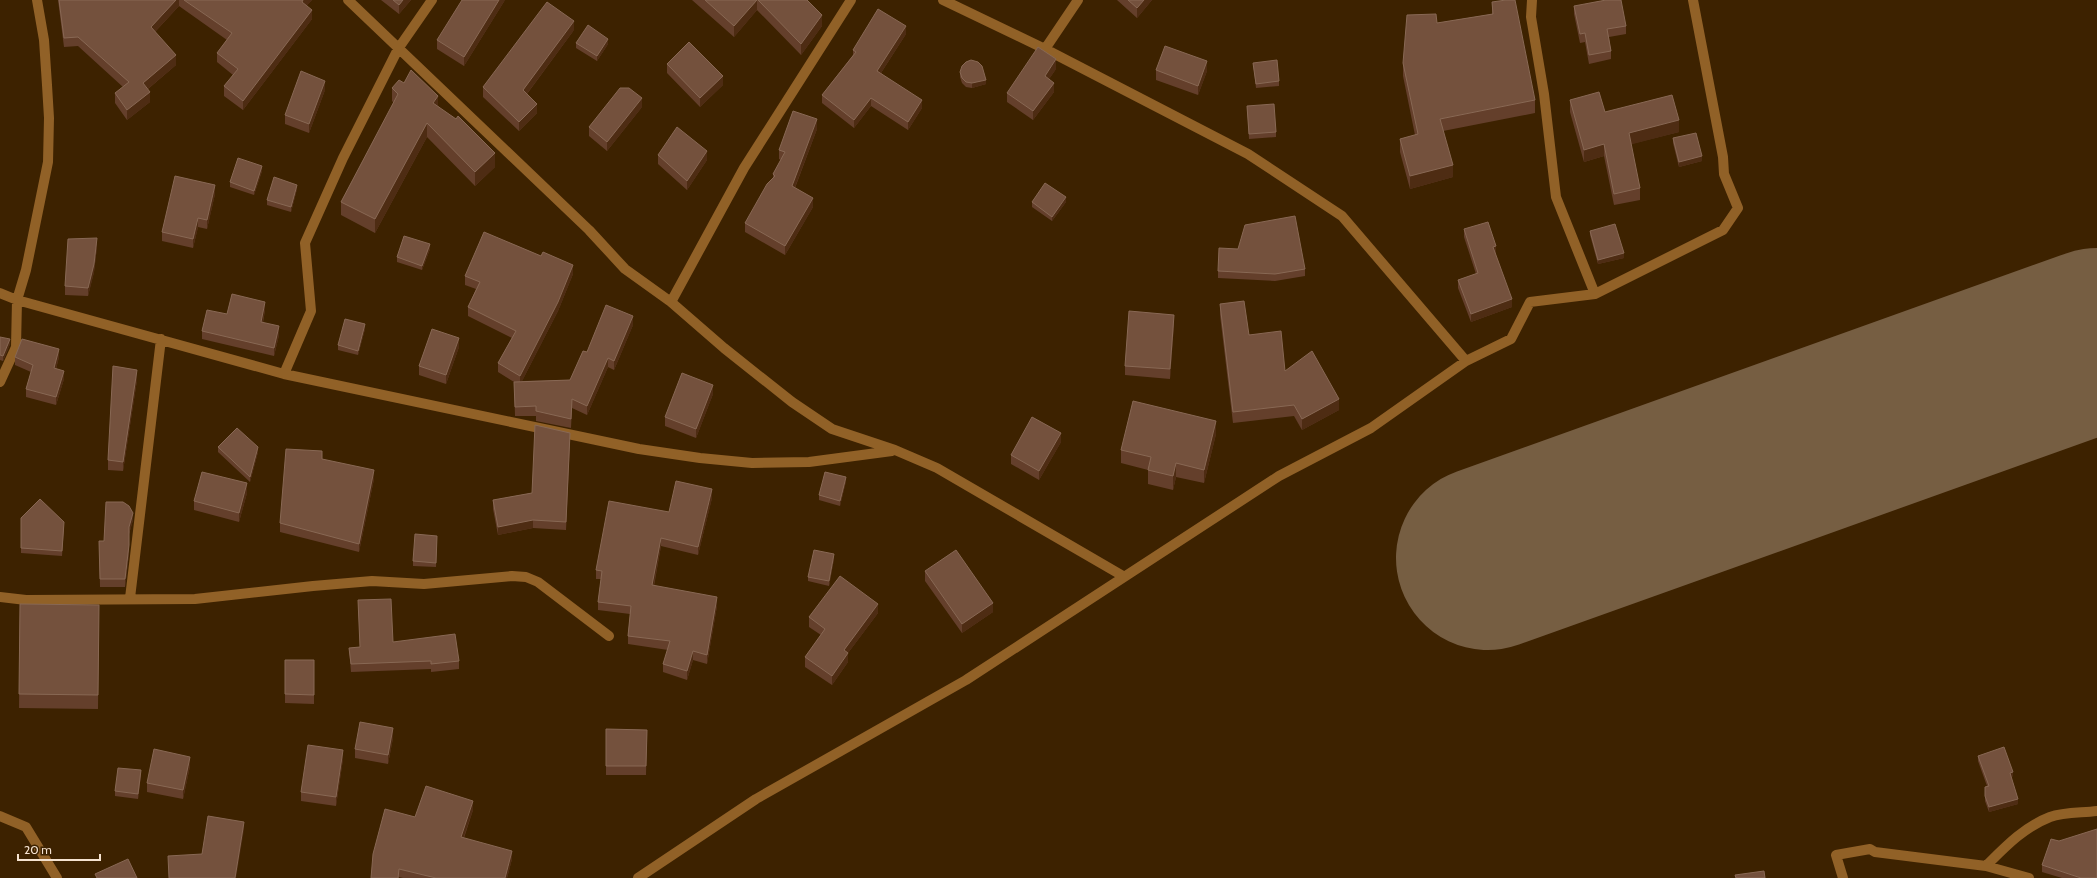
<svg xmlns="http://www.w3.org/2000/svg" width="2097" height="878" viewBox="0 0 2097 878" font-family="Cabin,sans-serif">
<rect width="100%" height="100%" fill="#3d2200"/>
<g fill="none" stroke-linecap="round" stroke-linejoin="round">
<path stroke="#765e42" stroke-width="184" d="M1488 558 2097 340"/>
<path stroke="#916127" stroke-width="10" d="M348 0 589 230 625 269 671 302 724 348 792 402 832 429 895 450 937 468 1123 576
M943 0 1045 49 1248 154 1342 216 1466 361
M1045 49 1078 0
M0 293 17 300 284 374 639 449 700 458 752 463 809 462 892 451
M1595 294 1723 230 1738 208 1724 174 1723 157 1693 0
M671 302 744 168 851 0
M284 374 311 311 305 243 343 158 398 49 432 0
M0 382 16 347 17 300 26 270 48 162 49 118 47 85 44 40 37 0
M0 597 26 600 195 599 313 586 372 581 424 584 512 576 526 577 538 582 609 636
M130 598 161 339
M0 816 26 827 57 878
M1986 866C2005 847 2024 827 2050 817 2064 812 2083 813 2097 811
M638 878 756 799 966 680 1279 476 1371 428 1466 361 1511 339 1530 302 1595 294 1556 197 1544 94 1531 17 1532 0
M1843 878 1836 855 1870 849 1875 852 1986 866 2029 878"/>
</g>
<path fill="#643f2b" d="M58 0H312L307 5 312 19 243 110 224 96V86L233 75 217 62V53L227 40 179 6 155 32 176 65 148 89 150 102 127 120 115 103V93L123 87 78 46 64 47Z
M381 0H411L399 14Z
M505 0 464 66 437 49V40Z
M692 0H807L822 26 801 55 757 10 734 37Z
M1117 0H1152L1137 18Z
M1492 2 1535 100V113L1443 131 1453 177 1410 189 1400 152V139L1415 135 1403 76V63L1437 23 1492 14Z
M1574 6 1626 26V34L1609 37 1611 51V59L1589 64 1585 42 1580 43 1574 14Z
M574 30 527 94 537 113 519 131 483 97V87Z
M906 34 881 73 922 108 908 130 871 106 854 128 822 103V95L853 55V50Z
M576 43 608 44 597 61 576 48Z
M1253 63 1279 81V86L1256 88Z
M667 64 723 85 700 107 667 73Z
M1056 69 1049 79 1054 92 1033 120 1007 102V93Z
M1156 70 1207 71 1198 95 1156 80Z
M960 72 986 84 972 88 966 87 962 83 960 77Z
M392 88 438 106 495 167 475 186 427 137 375 233 341 215V202L394 103 392 101Z
M325 90 309 133 285 124V115Z
M1570 100 1605 112 1679 132 1631 144 1640 188V200L1614 205 1604 156 1584 162 1570 112Z
M1247 106 1276 132V137L1249 139Z
M642 107 607 151 589 136V127Z
M817 129 795 188 813 207 785 255 745 232V223L773 178V174L781 160 779 159V150Z
M1673 138 1702 161 1679 167 1673 143Z
M658 155 707 160 687 190 658 164Z
M262 171 254 195 230 187V182Z
M297 189 291 212 267 205V200Z
M215 194 207 229 198 227 193 248 162 241V232Z
M1032 202H1066L1052 221 1032 207Z
M1464 229 1496 254H1495L1512 307 1471 322 1458 288V280L1476 274 1464 237Z
M1590 231 1624 258 1598 264 1590 235Z
M97 247 94 272 88 296 65 295V286Z
M430 249 422 270 397 262V257Z
M1238 249 1305 269V276L1275 281 1218 278V271Z
M573 274 558 311 522 381 570 380 587 352 633 325 614 370 608 367 587 415 572 408 571 428 536 421V416H515L514 382 498 372V363L512 338 468 316V307L476 289 465 285V276Z
M1220 304 1285 371 1339 410 1302 430 1294 416 1233 423 1220 315Z
M265 310 263 323 279 335 274 356 202 339V331L227 314Z
M1174 324 1170 379 1125 375V366Z
M365 329 358 355 338 350V345Z
M0 337 10 344 3 361 0 360Z
M459 347 446 384 419 375V366Z
M15 357H59L56 369 64 379 56 405 26 397V389L31 372 15 365Z
M137 380 123 471 108 470V460Z
M713 394 696 438 665 426V417Z
M1216 434 1204 483 1176 477 1173 490 1148 484V470L1121 463V450Z
M570 441 566 530 533 528 498 535 493 509V500L532 493Z
M1061 442 1039 480 1011 464V455Z
M218 447 258 452 250 482 218 452Z
M322 459 374 479 359 552 280 532V523Z
M846 481 840 506 819 500V495Z
M247 493 239 522 194 510V501Z
M712 498 698 555 661 546 654 586 717 606 707 664 693 660 687 680 663 672V664L668 650 628 644V636L630 614 598 610V602L601 579H596V570L669 512Z
M21 518 64 527 62 556 21 553Z
M133 520 129 534V553L125 587H100L99 541H104Z
M437 536 436 567 413 566V561Z
M834 559 829 586 808 581V577Z
M925 571 993 612 962 633 925 581Z
M358 600 393 642 459 661V669L431 672V669L351 672 349 648 360 647Z
M20 604 99 605 98 709 19 708Z
M878 613 848 653V662L832 685 805 667V657L821 635 809 627V617Z
M285 660H314V704L285 703Z
M606 729 647 730 646 775H606Z
M393 738 388 764 355 758V749Z
M1978 756 2013 776 2011 777 2018 804 1989 812 1985 801V787L1987 786 1978 761Z
M343 759 336 806 301 801V792Z
M190 766 183 799 147 792V783Z
M141 775 138 799 115 796V791Z
M473 810 464 838 512 859 507 878H403L399 877V878H371L415 817Z
M2059 841 2097 878H2062L2042 872V865Z"/>
<path fill="#4e2c13" d="M176 0H179V6L151 36V27Z
M303 0H312L302 11V2Z
M403 0H411L399 14V5Z
M499 0H505L464 66V57Z
M757 0V10L734 37V26Z
M1144 0H1152L1137 18V8Z
M312 10V19L243 110V101Z
M822 15V26L801 55V44Z
M574 21V30L523 99V90Z
M906 26V34L877 79V71Z
M608 39V44L597 61V56Z
M176 55V65L143 93V83Z
M1056 59V69L1045 85V76Z
M1207 61V71L1198 95V86Z
M723 76V85L700 107V98Z
M986 80V84L972 88V83Z
M325 81V90L309 133V124Z
M1054 83V92L1033 120V111Z
M150 92V102L127 120V110Z
M438 96V109L433 103Z
M642 98V107L607 151V142Z
M871 98V106L854 128V120Z
M922 100V108L908 130V122Z
M537 104V113L519 131V122Z
M817 119V129L792 195V186Z
M1679 120V132L1629 145V133Z
M427 123V137L375 233V219Z
M1604 144V156L1584 162V150Z
M707 151V160L687 190V181Z
M495 153V167L475 186V172Z
M1702 156V161L1679 167V162Z
M1453 165V177L1410 189V176Z
M262 166V171L254 195V191Z
M215 185V194L207 229V220Z
M297 185V189L291 212V207Z
M1066 197V202L1052 221V217Z
M813 198V207L785 255V246Z
M198 218V227L193 248V239Z
M97 238V247L94 272 88 296V288Z
M430 244V249L422 270V266Z
M1496 246V254L1493 255V247Z
M1624 253V258L1598 264V260Z
M573 265V274L558 311 520 385V376Z
M1512 299V307L1471 322V314Z
M265 302V310L261 330V322Z
M1174 315V324L1170 379V369Z
M633 316V325L614 370V361Z
M365 324V329L358 355V351Z
M279 326V335L274 356V348Z
M459 338V347L446 384V375Z
M10 339V344L3 361V356Z
M59 349V357L54 376V368Z
M608 358V367L587 415V406Z
M137 370V380L123 471V462Z
M64 371V379L56 405V397Z
M713 385V394L696 438V429Z
M1339 399V410L1302 430V419Z
M1216 421V434L1204 483V470Z
M570 433V441L566 530V522Z
M1061 433V442L1039 480V471Z
M258 447V452L250 482V477Z
M1176 463V477L1173 490V476Z
M374 470V479L359 552V544Z
M846 477V481L840 506V501Z
M247 483V493L239 522V513Z
M712 489V498L698 555V547Z
M133 513V520L129 534V527Z
M533 520V528L498 535V527Z
M661 538V546L652 594V585Z
M129 545V553L125 587V579Z
M834 554V559L829 586V581Z
M717 597V606L707 664V655Z
M993 603V612L962 633V624Z
M878 604V613L848 653V662L832 685V676L844 650Z
M693 651V660L687 680V671Z
M393 728V738L388 764V755Z
M343 750V759L336 806V797Z
M190 757V766L183 799V790Z
M141 770V775L138 799V794Z
M2013 772V776L2010 778V773Z
M2018 799V804L1989 812V807Z
M473 801V810L461 845V837Z
M244 822V830L236 878H235Z
M512 851V859L507 878H505Z"/>
<path fill="#74513d" stroke="#886854" d="M59 0H176L151 27 176 55 143 83 150 92 127 110 115 93 129 82 78 37 64 38Z
M184 0H303L302 2 312 10 243 101 224 86 238 69 217 53 232 33Z
M393 0H403L399 5Z
M462 0H499L464 57 437 40Z
M705 0H757L734 26Z
M758 0H807L822 15 801 44Z
M1128 0H1144L1137 8Z
M1506 0H1515L1535 100 1440 119 1453 165 1410 176 1400 139 1418 134 1403 63 1407 15 1436 14 1437 23 1493 14 1492 2Z
M1606 0H1621L1626 26 1607 29 1611 51 1589 55 1585 33 1580 34 1574 6Z
M547 2 574 21 523 90 537 104 519 122 483 87Z
M878 9 906 26 877 71 922 100 908 122 871 98 854 120 822 95 856 52 853 50Z
M588 25 608 39 597 56 576 43Z
M689 42 723 76 700 98 667 64Z
M1165 46 1207 61 1198 86 1156 70Z
M1038 47 1056 59 1045 76 1054 83 1033 111 1007 93Z
M971 60 978 62 982 66 986 80 972 83 966 82 962 78 960 72 962 66 966 62Z
M1277 60 1279 81 1256 84 1253 63Z
M411 70 438 96 433 103 456 119 458 116 495 153 475 172 427 123 375 219 341 202 398 94 392 88 399 80 404 83Z
M301 71 325 81 309 124 285 115Z
M620 88H629L642 98 607 142 589 127Z
M1599 92 1605 112 1672 95 1679 120 1629 133 1640 188 1614 194 1604 144 1584 150 1570 100Z
M1274 104 1276 132 1249 134 1247 106Z
M793 111 817 119 792 186 813 198 785 246 745 223 767 184 775 176 773 174 785 152 779 150Z
M677 127 707 151 687 181 658 155Z
M1696 133 1702 156 1679 162 1673 138Z
M238 158 262 166 254 191 230 182Z
M175 176 215 185 207 220 198 218 193 239 162 232Z
M274 177 297 185 291 207 267 200Z
M1045 183 1066 197 1052 217 1032 202Z
M1295 216 1305 269 1275 274 1218 271 1219 248 1238 249 1245 225Z
M1488 222 1496 246 1493 247 1512 299 1471 314 1458 280 1478 273 1464 229Z
M1615 224 1624 253 1598 260 1590 231Z
M484 232 541 256 543 252 573 265 558 302 520 376 498 363 516 331 468 307 480 282 465 276Z
M404 236 430 244 422 266 397 257Z
M97 238 94 264 88 288 65 286 68 239Z
M232 294 265 302 261 322 279 326 274 348 202 331 207 310 227 314Z
M1244 301 1249 335 1281 331 1285 371 1312 351 1339 399 1302 419 1294 405 1233 412 1220 304Z
M606 305 633 316 614 361 608 358 587 406 572 399 571 419 536 411V406L515 407 514 382 570 380 583 351 587 352Z
M1129 311 1174 315 1170 369 1125 366Z
M345 319 365 324 358 351 338 345Z
M432 329 459 338 446 375 419 366Z
M0 337 10 339 3 356 0 355Z
M22 339 59 349 54 368 64 371 56 397 26 389 33 365 15 357Z
M113 366 137 370 123 462 108 460Z
M682 373 713 385 696 429 665 417Z
M1133 401 1216 421 1204 470 1176 463 1173 476 1148 470 1151 457 1121 450Z
M1032 417 1061 433 1039 471 1011 455Z
M535 425 570 433 566 522 533 520 498 527 493 500 532 493Z
M237 428 258 447 250 477 218 447Z
M286 449 322 451V459L374 470 359 544 280 523Z
M202 472 247 483 239 513 194 501Z
M825 472 846 477 840 501 819 495Z
M676 481 712 489 698 547 661 538 652 585 717 597 707 655 693 651 687 671 663 664 670 641 628 636 631 606 598 602 602 571 596 570 609 501 669 512Z
M40 499 64 522 62 551 21 548V518Z
M106 502H123L129 506 133 513 129 527V545L125 579H100L99 541H104Z
M415 534 437 536 436 563 413 561Z
M814 550 834 554 829 581 808 577Z
M956 550 993 603 962 624 925 571Z
M840 576 878 604 844 650 848 653 832 676 805 657 825 629 809 617Z
M391 599 393 642 455 634 459 661 431 664V661L351 664 349 648 360 647 358 600Z
M20 604 99 605 98 695 19 694Z
M285 660H314V695L285 694Z
M360 722 393 728 388 755 355 749Z
M606 729 647 730 646 766H606Z
M308 745 343 750 336 797 301 792Z
M2004 747 2013 772 2010 773 2018 799 1989 807 1985 796V787L1989 786 1978 756Z
M154 749 190 757 183 790 147 783Z
M118 768 141 770 138 794 115 791Z
M426 786 473 801 461 837 512 851 505 878H436L399 869 398 878H371L373 854 385 809 415 817Z
M208 816 244 822 235 878H169L168 856 202 854Z
M2097 829V878H2081L2042 865 2051 839 2059 841Z
M128 859 137 878H97L95 874Z
M1764 871 1765 878H1736L1735 875Z"/>
<path d="M18 854v6h82v-6" fill="none" stroke="#f5e3d1" stroke-width="2"/>
<text x="24" y="854" font-size="12" fill="#f5e3d1" stroke="#3d2200" stroke-width="3" paint-order="stroke">20 m</text>
</svg>
